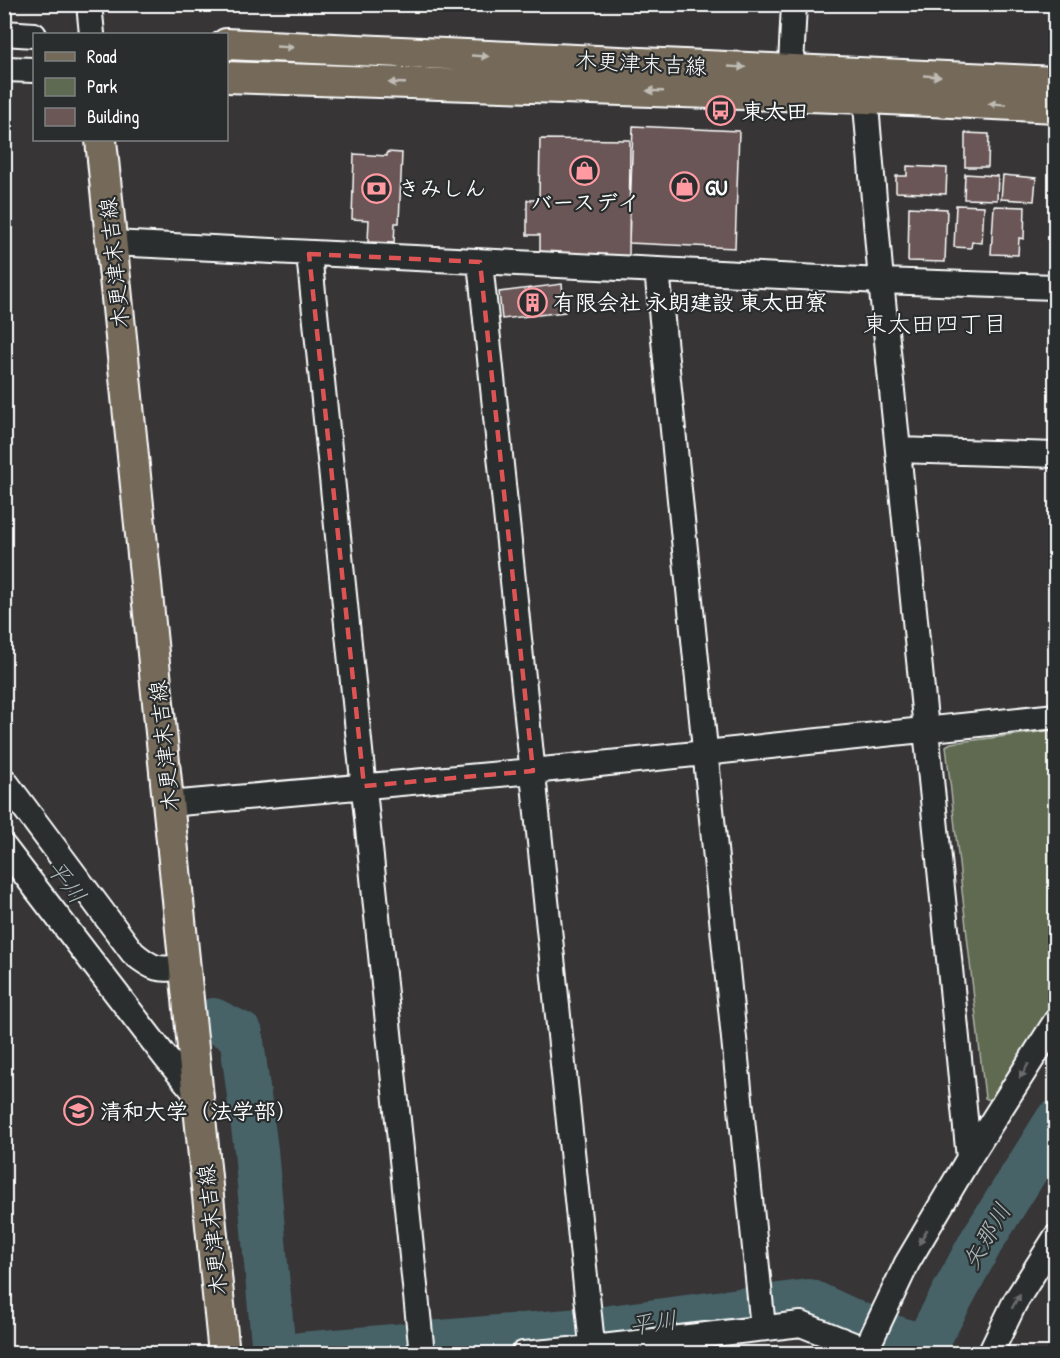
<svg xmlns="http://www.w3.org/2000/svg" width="1060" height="1358" viewBox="0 0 1060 1358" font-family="'Patrick Hand','Klee One',sans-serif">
<rect width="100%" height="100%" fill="#373536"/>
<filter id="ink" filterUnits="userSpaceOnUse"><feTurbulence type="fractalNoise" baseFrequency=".0167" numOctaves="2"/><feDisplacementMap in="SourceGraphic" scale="12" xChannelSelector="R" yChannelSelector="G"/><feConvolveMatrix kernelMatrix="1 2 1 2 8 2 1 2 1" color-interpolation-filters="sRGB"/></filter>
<g filter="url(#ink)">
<path fill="#5e6a51" stroke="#aeb4a8" stroke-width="1.5" d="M1055 730V1001L992 1101 985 1098 946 746 951 743Z"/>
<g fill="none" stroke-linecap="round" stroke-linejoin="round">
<path stroke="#466368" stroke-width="44" d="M213 1020 241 1034 256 1150 274 1354
M301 1354 603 1328 809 1301 872 1330 924 1347
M921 1354 981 1242 1056 1122"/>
</g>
<path fill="#6a5756" stroke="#fff" stroke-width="1.5" d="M633 126 739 131 735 248 629 243Z
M965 133 989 134 988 167H965Z
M540 139 630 140 629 256 540 255V235H527V200H539Z
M387 152 402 153 399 223H395L394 243 368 242 369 220 352 219 354 154 387 156Z
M907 166 947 168 946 194 896 192V176H907Z
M965 174 998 176 997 200 964 199Z
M1003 175 1036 178 1034 201 1001 199Z
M956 205 984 206 982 243 972 242 971 248 954 247Z
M994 206 1025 207 1024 239 1019 238 1018 255 991 254Z
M909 207 947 209 945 262 908 261Z
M562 284 565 312 502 319 499 292Z"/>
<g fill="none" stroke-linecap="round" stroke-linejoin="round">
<defs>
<path id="minor" d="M89 4 92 34
M4 33 34 35
M4 69 34 70
M864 82 881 281 969 1158
M790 86 794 4
M112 243 881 281 1056 287
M309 254 422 1354
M480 262 593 1354
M657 270 763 1328
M898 450 1056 455
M4 780 133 953C155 971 158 970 186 967
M169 804 533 771 1056 716
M4 847 166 1058 198 1096
M523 1354 593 1348 801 1324 866 1350
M864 1354 907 1263 969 1158 1056 1021
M990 1354 1015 1302 1056 1237"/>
<path id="major" d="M226 44 1056 82
M226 77 866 98 1056 107
M101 140 224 1354"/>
</defs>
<use href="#minor" stroke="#fff" stroke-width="28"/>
<use href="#major" stroke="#fff" stroke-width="34"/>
<use href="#minor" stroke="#2a2d2e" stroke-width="24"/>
<use href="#major" stroke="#746a5a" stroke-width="30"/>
</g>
<defs><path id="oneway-solid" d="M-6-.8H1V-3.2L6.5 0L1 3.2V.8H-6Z" transform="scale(1.5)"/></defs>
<g fill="#c0bcb5">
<use href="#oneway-solid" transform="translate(285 47) rotate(3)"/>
<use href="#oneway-solid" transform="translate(480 56) rotate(3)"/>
<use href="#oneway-solid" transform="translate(737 67) rotate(3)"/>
<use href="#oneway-solid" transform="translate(932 76) rotate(3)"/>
<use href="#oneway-solid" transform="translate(397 83) rotate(-178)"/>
<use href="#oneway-solid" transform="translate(655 91) rotate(-178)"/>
<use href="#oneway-solid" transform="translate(997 104) rotate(-177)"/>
</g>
<g fill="#6a6c6d">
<use href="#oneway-solid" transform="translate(1024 1071) rotate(122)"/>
<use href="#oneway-solid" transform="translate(923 1237) rotate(120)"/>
<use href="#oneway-solid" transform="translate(1016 1301) rotate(-61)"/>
</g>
</g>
<path fill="none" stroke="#de5353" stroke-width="4.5" stroke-dasharray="12 8" stroke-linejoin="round" d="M309 254 480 262 533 771 364 786Z"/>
<defs>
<symbol id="bus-ring" viewBox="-11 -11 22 22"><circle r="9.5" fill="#2a2d2e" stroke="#ff9aa2" stroke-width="1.5"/><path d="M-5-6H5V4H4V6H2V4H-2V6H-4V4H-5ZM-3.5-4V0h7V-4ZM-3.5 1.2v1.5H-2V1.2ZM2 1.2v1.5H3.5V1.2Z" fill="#ff9aa2"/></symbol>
<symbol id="shop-ring" viewBox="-11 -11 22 22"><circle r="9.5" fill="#2a2d2e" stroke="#ff9aa2" stroke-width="1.5"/><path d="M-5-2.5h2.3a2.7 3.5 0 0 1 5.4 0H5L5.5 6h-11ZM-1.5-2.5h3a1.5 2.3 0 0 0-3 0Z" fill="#ff9aa2"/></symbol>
<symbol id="bank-ring" viewBox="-11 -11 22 22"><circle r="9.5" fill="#2a2d2e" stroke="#ff9aa2" stroke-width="1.5"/><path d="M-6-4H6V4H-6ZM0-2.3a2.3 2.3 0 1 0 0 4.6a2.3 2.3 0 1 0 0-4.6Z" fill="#ff9aa2"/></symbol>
<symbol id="building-ring" viewBox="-11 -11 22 22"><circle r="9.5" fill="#2a2d2e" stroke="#ff9aa2" stroke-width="1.5"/><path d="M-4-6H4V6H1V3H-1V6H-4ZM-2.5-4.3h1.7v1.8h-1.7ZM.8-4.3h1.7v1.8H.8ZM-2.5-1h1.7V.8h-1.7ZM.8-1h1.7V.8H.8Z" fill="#ff9aa2"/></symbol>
<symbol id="university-ring" viewBox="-11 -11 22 22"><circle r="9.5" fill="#2a2d2e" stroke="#ff9aa2" stroke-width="1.5"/><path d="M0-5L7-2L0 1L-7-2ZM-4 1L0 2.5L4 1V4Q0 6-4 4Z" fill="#ff9aa2"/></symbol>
</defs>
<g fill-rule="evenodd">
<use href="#bus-ring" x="704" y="94" width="33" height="33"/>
<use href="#shop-ring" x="568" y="154" width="33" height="33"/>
<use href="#shop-ring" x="668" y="170" width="33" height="33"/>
<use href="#bank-ring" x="360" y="172" width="33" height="33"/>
<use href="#building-ring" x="516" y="286" width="33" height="33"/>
<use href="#university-ring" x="62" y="1094" width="33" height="33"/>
</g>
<g text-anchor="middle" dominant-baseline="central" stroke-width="4.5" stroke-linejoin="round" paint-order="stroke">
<g font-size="22" fill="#fff" stroke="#2a2d2e">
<text transform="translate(641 63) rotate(3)">木更津末吉線</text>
<text transform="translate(114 263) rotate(-96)">木更津末吉線</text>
<text transform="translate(164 746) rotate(-96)">木更津末吉線</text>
<text transform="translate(212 1230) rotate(-96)">木更津末吉線</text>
</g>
<g font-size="22" font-weight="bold" fill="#fff" stroke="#2a2d2e" text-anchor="start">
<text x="742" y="111">東太田</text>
<text x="705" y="187">GU</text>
<text x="398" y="188">きみしん</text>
<text x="585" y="202" text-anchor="middle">バースデイ</text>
<text x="553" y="302">有限会社 永朗建設 東太田寮</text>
<text x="100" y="1111">清和大学（法学部）</text>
</g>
<g font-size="24" fill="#fff" stroke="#2a2d2e">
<text x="935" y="323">東太田四丁目</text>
</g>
<g font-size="24" font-style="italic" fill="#acb9bb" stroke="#2a2d2e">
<text transform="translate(67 881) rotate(53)">平川</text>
<text transform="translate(986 1236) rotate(-60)">矢那川</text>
<text transform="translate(653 1322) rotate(-8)">平川</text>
</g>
</g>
<rect width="1060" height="1358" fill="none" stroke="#2a2d2e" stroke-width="24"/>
<rect x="12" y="12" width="1036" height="1334" fill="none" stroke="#fff" stroke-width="2" filter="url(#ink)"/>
<rect x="33" y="33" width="195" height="108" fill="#2a2d2e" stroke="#7f8182" stroke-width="1.5"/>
<rect x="45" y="52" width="30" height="9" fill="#746a5a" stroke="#7f8182" stroke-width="1.5"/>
<text x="87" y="63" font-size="18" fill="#ffffff">Road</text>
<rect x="45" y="78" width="30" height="18" fill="#5e6a51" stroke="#7f8182" stroke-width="1.5"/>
<text x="87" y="93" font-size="18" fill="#ffffff">Park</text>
<rect x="45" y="108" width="30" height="18" fill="#6a5756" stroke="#7f8182" stroke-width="1.5"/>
<text x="87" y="123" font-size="18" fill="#ffffff">Building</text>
</svg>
